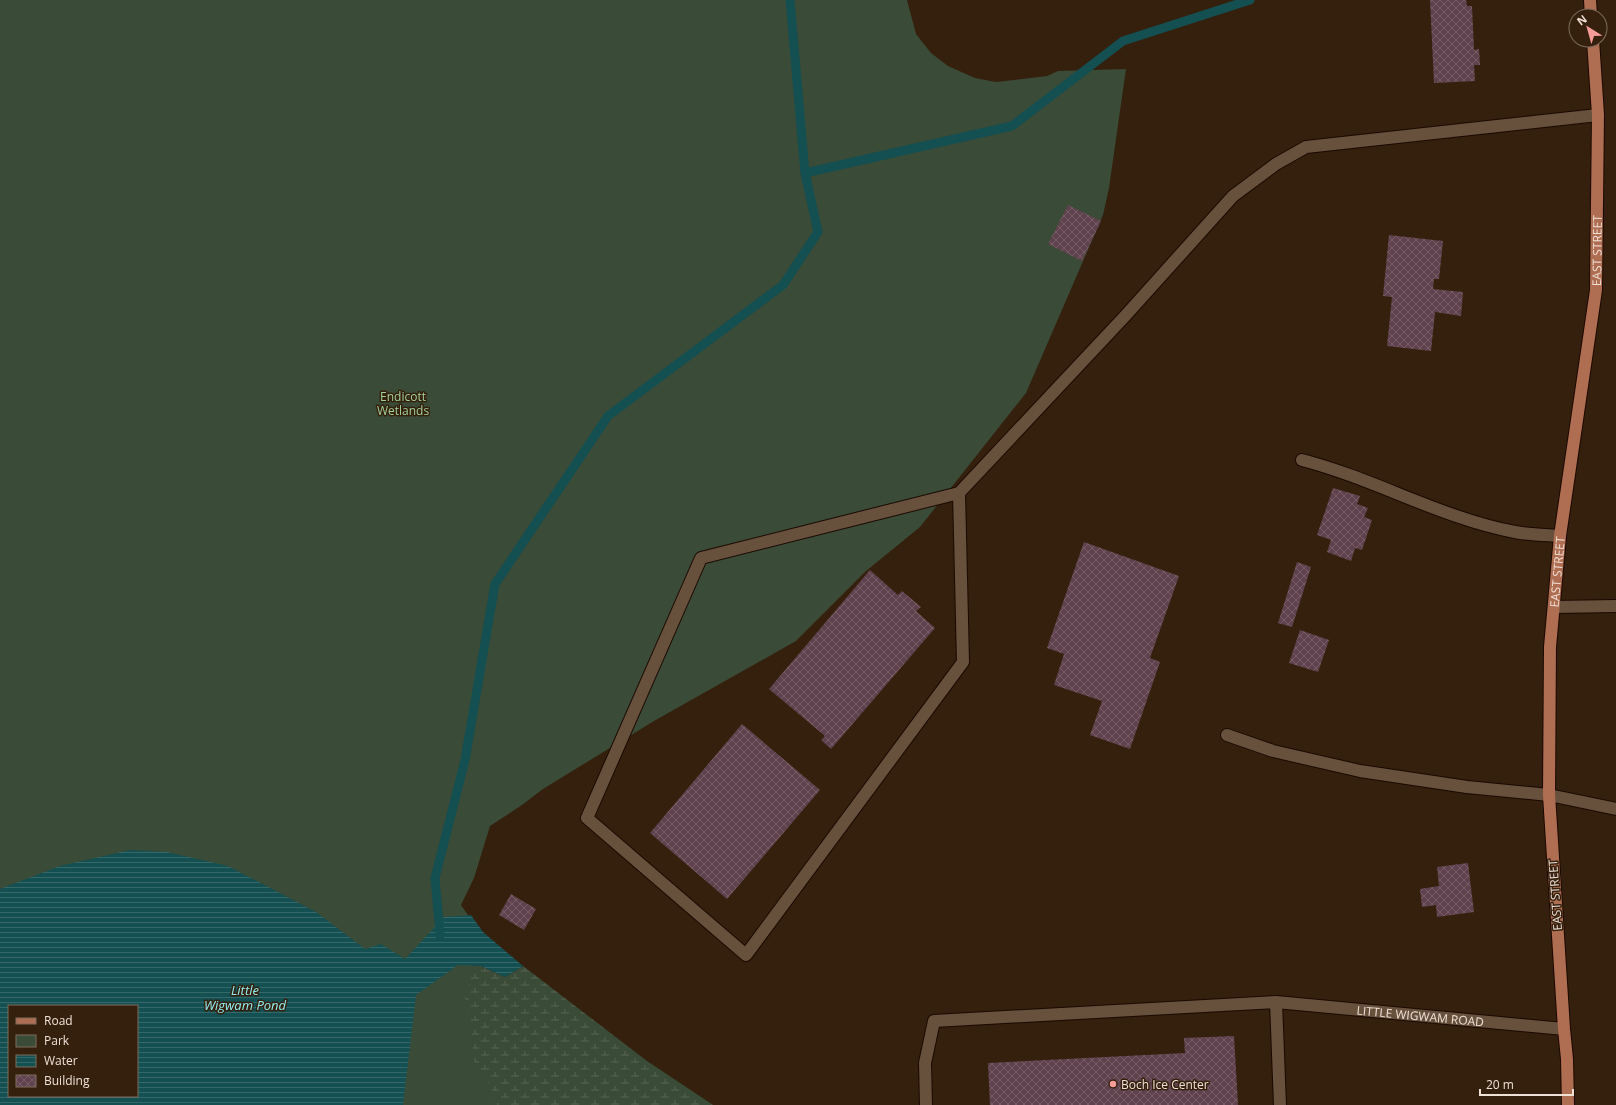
<svg xmlns="http://www.w3.org/2000/svg" width="1616" height="1105" viewBox="0 0 1616 1105" font-family="'Open Sans',sans-serif">
<defs>
<pattern id="wetland-marsh" width="20" height="14" patternUnits="userSpaceOnUse"><rect width="20" height="14" fill="#3a4b37"/><path d="M1 5h8M5 5V1M11 12h8M15 12V8" fill="none" stroke="#576553"/></pattern>
<pattern id="water-rules" width="6" height="5" patternUnits="userSpaceOnUse"><rect width="6" height="5" fill="#144f52"/><path d="M0 2.5h6" fill="none" stroke="#36686a"/></pattern>
<pattern id="building-cross-hatch" width="8" height="8" patternUnits="userSpaceOnUse"><rect width="8" height="8" fill="#5f424d"/><path d="M0 0l8 8M0 8l8-8" fill="none" stroke="#765d66"/></pattern>
</defs>
<rect width="100%" height="100%" fill="#34200d"/>
<path fill="url(#wetland-marsh)" d="M457 965 481 966 505 977 523 966 647 1061 713 1105H403Z"/>
<path fill="#3a4b37" fill-rule="evenodd" d="M0 0H907L916 34 931 53 948 66 975 78 996 82 1047 76 1058 71 1126 69 1109 188 1103 215 1026 393 920 527 866 571 796 641 654 721 543 789 522 805 490 826 474 878 461 905 468 915 476 950 465 998 471 1027 474 1061 490 1086 497 1105H0ZM9 1006H137V1096H9Z"/>
<path fill="url(#water-rules)" fill-rule="evenodd" d="M130 850 167 852 228 866 316 912 365 949 381 944 405 959 444 917 471 915 483 932 523 966 505 977 481 966 458 965 416 995 403 1105H0V889L60 866ZM9 1006H137V1096H9Z"/>
<g fill="none" stroke-linecap="round" stroke-linejoin="round">
<path stroke="#144f52" stroke-width="9" d="M790 0 805 173 1012 126 1123 41 1250 0
M440 935 435 878 465 760 495 584 608 416 783 285 818 232 805 173"/>
</g>
<path fill="url(#building-cross-hatch)" d="M1430 0H1466L1467 6H1472L1474 50 1479 49 1480 65H1474L1475 81 1434 83Z
M1068 205 1101 221 1082 261 1048 244Z
M1389 235 1443 241 1439 279H1434L1433 289 1463 292 1461 316 1435 312 1431 351 1387 346 1392 297 1383 296Z
M1333 488 1360 496 1357 504 1368 508 1364 517 1372 520 1362 550 1355 548 1351 561 1327 552 1331 540 1317 535Z
M1084 542 1179 576 1150 658 1160 662 1130 749 1090 735 1102 701 1054 685 1064 654 1047 648Z
M1297 562 1311 567 1292 627 1278 623Z
M870 570 898 595 902 591 921 607 916 611 935 628 831 749 821 740 825 736 769 689Z
M1300 630 1329 640 1318 672 1289 663Z
M742 724 820 790 727 899 650 833Z
M1468 863 1474 912 1437 917 1436 905 1422 907 1420 889 1439 886 1437 867Z
M511 894 536 909 524 930 499 915Z
M1234 1036 1238 1105H990L988 1063 1185 1053 1184 1038Z"/>
<g fill="none" stroke-linecap="round" stroke-linejoin="round">
<defs>
<g id="minor">
<path d="M1302 460C1375 479 1441 518 1515 532 1530 535 1546 535 1560 536"/>
<path d="M959 493 963 662 746 955 587 818 701 558 959 493 1126 315 1233 196 1276 164 1306 147 1598 115"/>
<path d="M1554 607 1616 606"/>
<path d="M1227 735 1273 751 1360 771 1467 787 1549 795 1616 809"/>
<path id="s1" d="M1276 1002 1564 1029"/>
<path d="M926 1105 925 1063 934 1021 1276 1002 1280 1105"/>
</g>
<g id="major">
<path d="M1590 0 1591 16"/>
<path id="s2" d="M1568 1105 1567 1059 1564 1029 1549 795 1550 647 1560 536 1596 290 1598 115 1593 40"/>
</g>
</defs>
<use href="#minor" stroke="#1b0900" stroke-width="14"/>
<use href="#major" stroke="#1b0900" stroke-width="14"/>
<use href="#minor" stroke="#67503c" stroke-width="12"/>
<use href="#major" stroke="#af6d52" stroke-width="12"/>
</g>
<circle fill="#f59b98" stroke="#34200d" stroke-width="1.5" cx="1113" cy="1084" r="4"/>
<g text-anchor="middle" dominant-baseline="central" stroke-width="3" stroke-linejoin="round" paint-order="stroke">
<g font-size="12" fill="#f0e1d6" stroke="#34200d">
<text stroke="none"><textPath href="#s2" startOffset="858">EAST STREET</textPath></text>
<text stroke="none"><textPath href="#s2" startOffset="534">EAST STREET</textPath></text>
<text transform="translate(1555 895) rotate(-94)">EAST STREET</text>
<text stroke="none"><textPath href="#s1" startOffset="145">LITTLE WIGWAM ROAD</textPath></text>
</g>
<g font-size="12" fill="#a2d19b" stroke="#34200d">
<text x="403" y="396">Endicott<tspan x="403" dy="14">Wetlands</tspan></text>
</g>
<g font-size="12" fill="#f0e1d6" stroke="#34200d" text-anchor="start">
<text x="1121" y="1084">Boch Ice Center</text>
</g>
<g font-size="13" font-style="italic" fill="#93eff4" stroke="#34200d">
<text x="245" y="990">Little<tspan x="245" dy="15">Wigwam Pond</tspan></text>
</g>
</g>
<rect x="8" y="1005" width="130" height="92" fill="#34200d" stroke="#7f6d5d"/>
<rect x="16" y="1018" width="20" height="6" fill="#af6d52" stroke="#7f6d5d"/>
<text x="44" y="1025" font-size="12" fill="#f0e1d6">Road</text>
<rect x="16" y="1035" width="20" height="12" fill="#3a4b37" stroke="#7f6d5d"/>
<text x="44" y="1045" font-size="12" fill="#f0e1d6">Park</text>
<rect x="16" y="1055" width="20" height="12" fill="url(#water-rules)" stroke="#7f6d5d"/>
<text x="44" y="1065" font-size="12" fill="#f0e1d6">Water</text>
<rect x="16" y="1075" width="20" height="12" fill="url(#building-cross-hatch)" stroke="#7f6d5d"/>
<text x="44" y="1085" font-size="12" fill="#f0e1d6">Building</text>
<g transform="translate(1588 28) rotate(323)"><circle r="19" fill="#34200d" stroke="#7f6d5d"/>
<path d="M0-3L7 15L0 10L-7 15Z" fill="#f59b98"/>
<text y="-6" font-size="11" font-weight="bold" text-anchor="middle" fill="#f0e1d6">N</text>
</g>
<path d="M1480 1089v6h93v-6" fill="none" stroke="#f0e1d6" stroke-width="2"/>
<text x="1486" y="1089" font-size="12" fill="#f0e1d6" stroke="#34200d" stroke-width="3" paint-order="stroke">20 m</text>
</svg>
